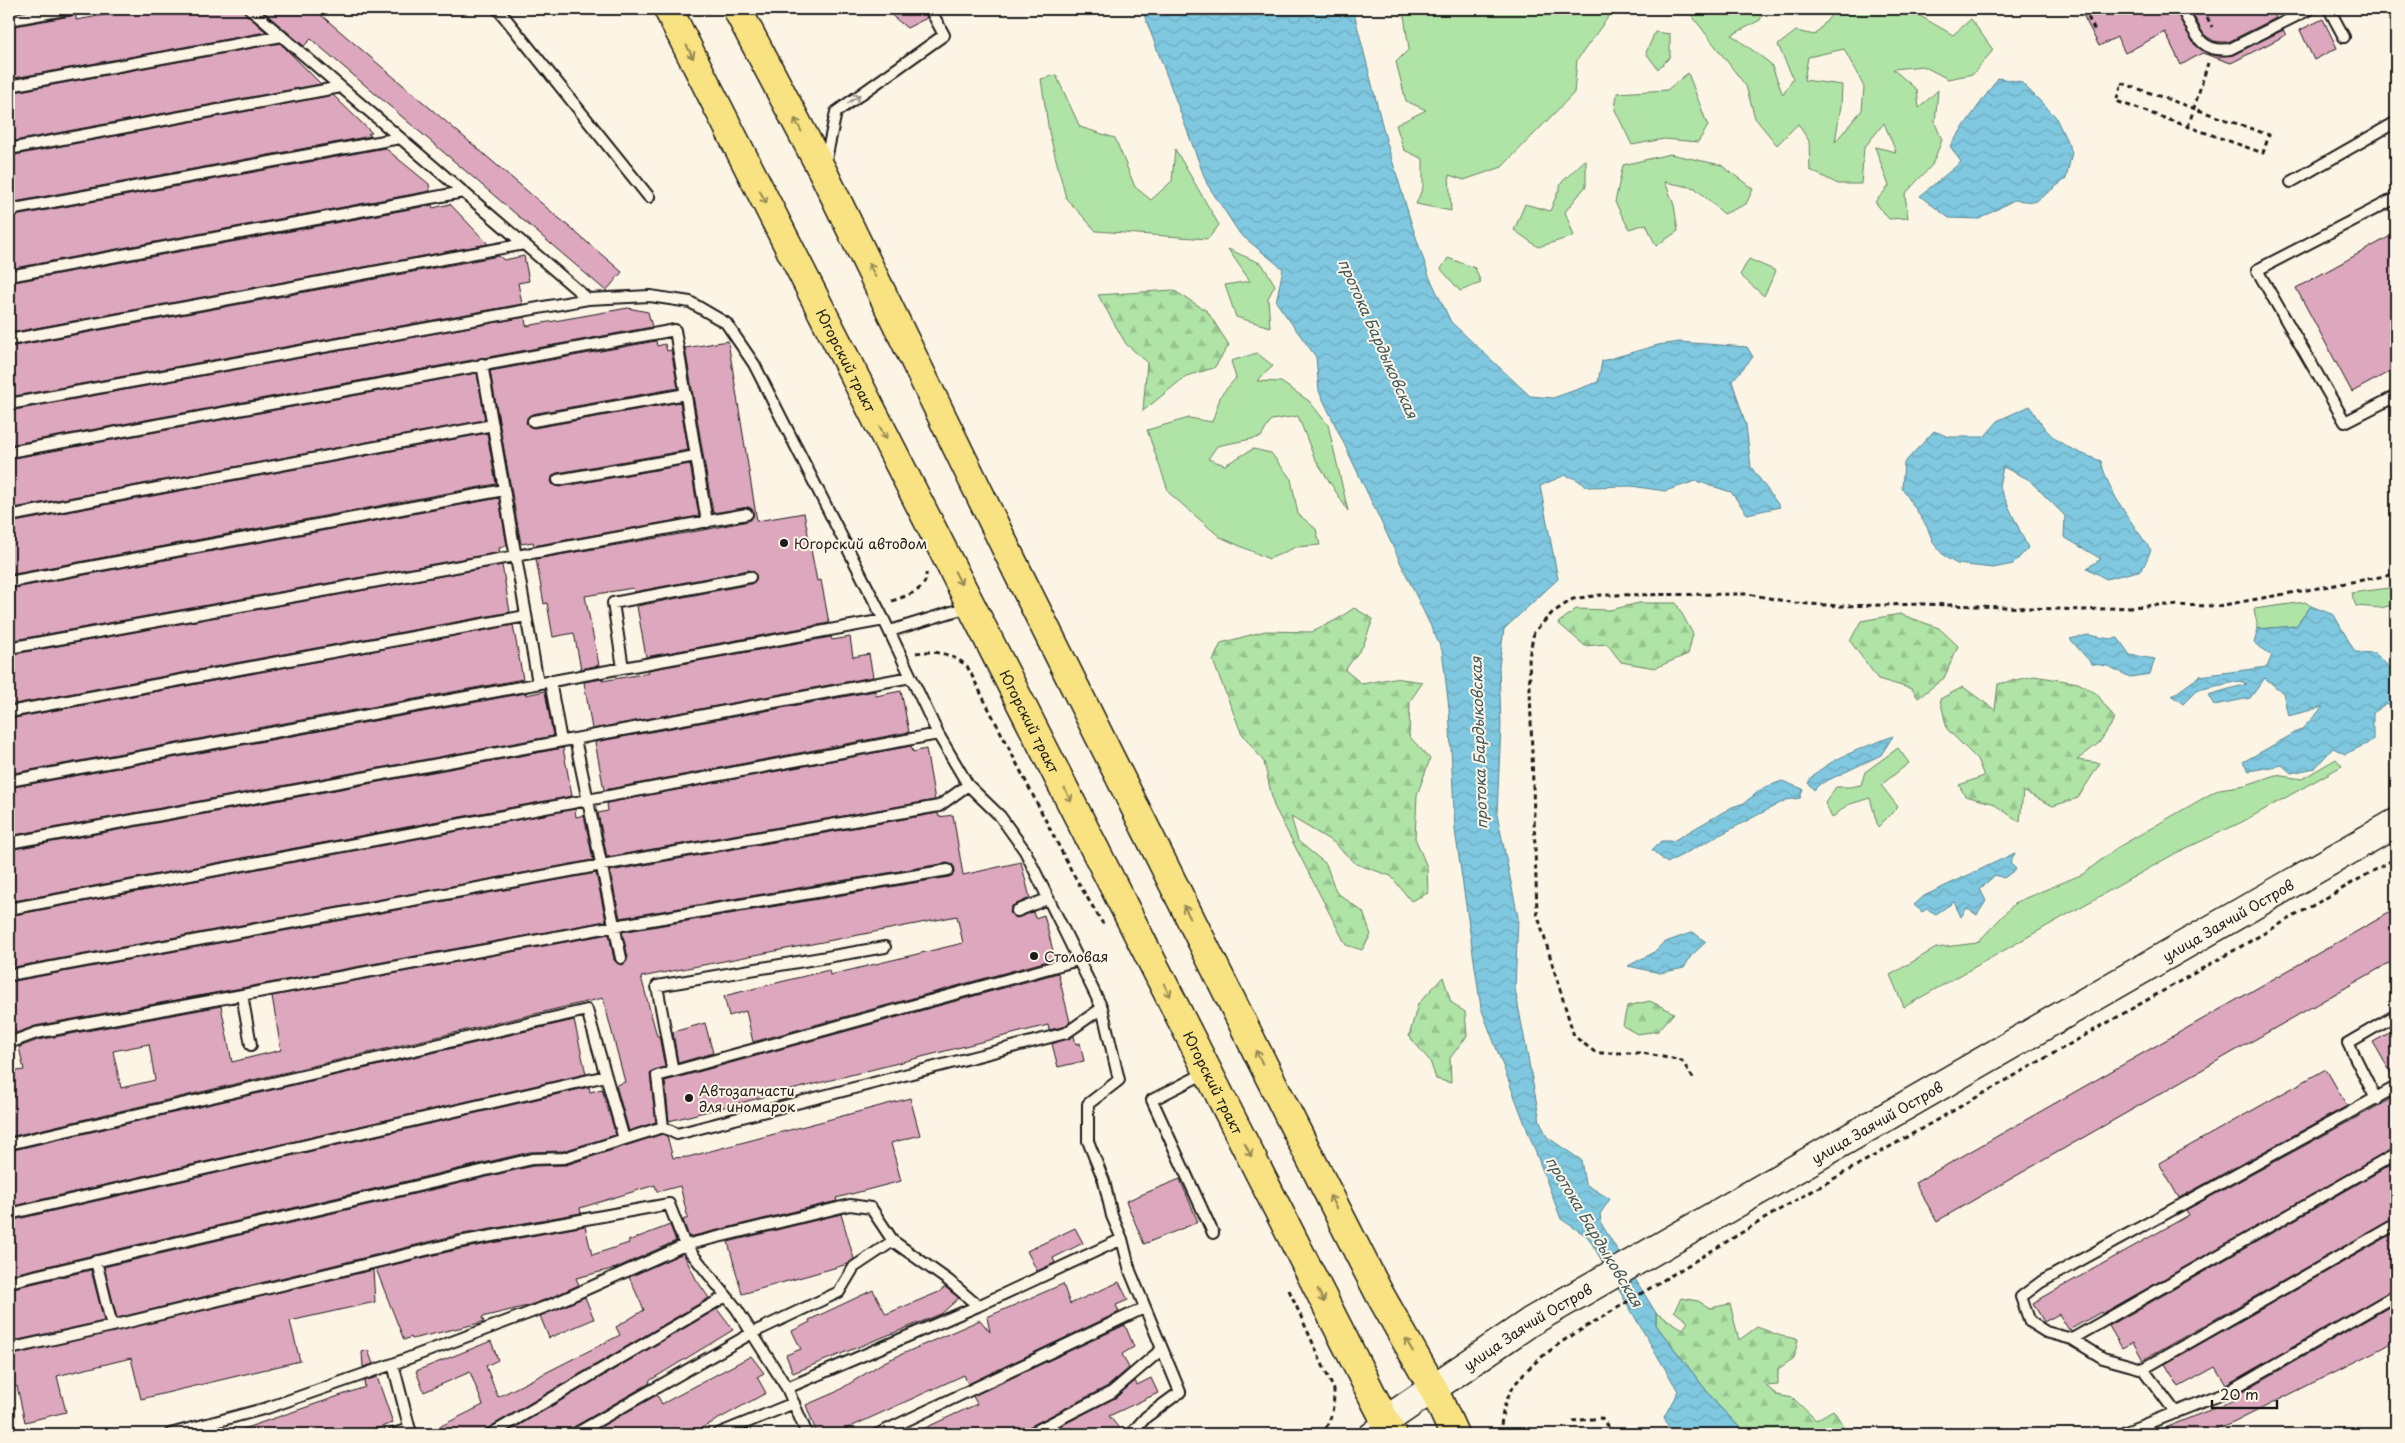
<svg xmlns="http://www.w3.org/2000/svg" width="2405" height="1443" viewBox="0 0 2405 1443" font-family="'Playpen Sans',sans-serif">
<defs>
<pattern id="forest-firs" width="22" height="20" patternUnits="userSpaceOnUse" patternTransform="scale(1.25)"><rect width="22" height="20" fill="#afe4a6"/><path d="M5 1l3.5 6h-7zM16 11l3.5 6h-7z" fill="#96c38e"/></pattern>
<pattern id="water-waves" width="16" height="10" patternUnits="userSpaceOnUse" patternTransform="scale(1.25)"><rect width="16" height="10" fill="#7fc8df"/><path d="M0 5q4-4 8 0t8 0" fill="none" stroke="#6dabbf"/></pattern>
</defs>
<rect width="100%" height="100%" fill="#fcf5e5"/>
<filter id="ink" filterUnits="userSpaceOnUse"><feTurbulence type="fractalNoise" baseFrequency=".02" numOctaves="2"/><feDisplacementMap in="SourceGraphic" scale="10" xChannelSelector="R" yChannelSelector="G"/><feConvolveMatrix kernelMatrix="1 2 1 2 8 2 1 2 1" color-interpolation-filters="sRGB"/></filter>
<g filter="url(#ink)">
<path fill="#afe4a6" stroke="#668061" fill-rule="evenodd" d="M1403 9H1614L1577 60 1574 93 1502 167 1464 180 1449 175 1451 211 1416 204 1423 187V159L1404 150 1396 125 1426 110 1406 101 1396 62 1409 49Z
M1690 9H1765L1760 20 1732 35 1771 64 1783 95 1793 78 1778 45 1796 31 1815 35 1832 14H1850L1852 9H1908L1953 35 1971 19 1993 50 1973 74 1948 79 1923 66 1893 69 1917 90 1919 108 1938 90 1935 123 1942 140 1932 165 1905 194 1908 218 1889 219 1875 202 1889 186 1875 147 1896 152 1884 123 1864 148 1861 184H1838L1810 170 1809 141 1798 124 1777 145 1755 118 1746 86 1689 12ZM1844 49 1864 87 1862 110 1835 142 1841 106 1842 85 1804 80 1808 57Z
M1655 32 1670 34V57L1658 69 1646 53Z
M1688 73 1708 126 1698 142 1664 139 1632 145 1615 110 1617 93 1667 90Z
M1056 75 1080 127 1115 138 1135 187 1151 200 1172 181 1175 149 1219 225 1208 239 1096 231 1066 198 1049 132 1041 79Z
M1670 154 1721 165 1753 189 1746 204 1724 214 1695 188 1665 182 1674 205 1678 231 1656 246 1646 224 1629 229 1615 202 1623 165Z
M1586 159V186L1565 212 1574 236 1538 247 1514 230 1525 204 1550 211 1562 182Z
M1228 249 1262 264 1275 285 1268 298 1270 327 1236 317 1225 285 1250 281Z
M1448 258 1475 268 1481 283 1460 291 1441 269Z
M1749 259 1776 271 1764 296 1740 275Z
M1257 353 1273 366 1257 381 1281 382 1309 401 1328 425 1348 511 1314 457 1298 416 1271 420 1261 437 1217 446 1208 459 1225 465 1253 449 1271 453 1291 479 1298 514 1316 529 1320 545 1296 547 1269 559 1220 537 1169 493 1147 430 1189 418 1212 422 1221 395 1236 378 1231 361Z
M2396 587V604L2381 608 2356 606 2351 593Z
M2305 602 2311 606 2296 626 2258 629 2254 609Z
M1898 748 1909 763 1881 785 1898 807 1878 827 1870 798 1847 805 1832 818 1825 803 1836 787H1850L1861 785 1865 772Z
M2336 759 2342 766 2242 822 2176 853 1904 1007 1890 975 1936 948 1977 943 2016 902 2083 874 2115 849 2219 789 2246 785 2275 775 2302 779Z"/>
<path fill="url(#forest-firs)" stroke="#668061" d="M1173 290 1207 311 1229 345 1214 368 1186 376 1143 411 1147 362 1126 344 1098 295Z
M1639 603H1676L1693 634 1688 654 1655 668 1621 662 1607 644 1585 646 1558 623 1576 609 1610 610Z
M1354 608 1373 619 1363 646 1345 670 1362 684 1394 678 1423 682 1410 701 1409 736 1430 759 1417 795 1415 838 1427 867 1428 893 1411 901 1391 876 1356 864 1333 842 1291 817 1298 841 1326 864 1336 892 1363 912 1371 935 1362 950 1346 945 1274 806 1264 762 1241 732 1213 661 1221 643 1265 631 1312 632 1336 620Z
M1900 614 1939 628 1958 646 1944 678 1918 698 1912 689 1878 679 1850 641 1861 621Z
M2034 676 2078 683 2097 694 2115 719 2099 743 2077 760 2100 763 2078 798 2053 806 2023 791 2020 822 1992 803 1965 796 1959 785 1984 776 1977 759 1947 729 1940 699 1963 687 1995 710 1998 684Z
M1443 977 1451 1002 1465 1012 1467 1036 1450 1058 1451 1083 1436 1079 1430 1061 1409 1036 1418 1004Z
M1650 1001 1674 1013 1658 1031 1637 1034 1623 1026 1627 1006Z
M1681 1298 1698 1301 1710 1308 1730 1304 1739 1340 1757 1327 1781 1336 1798 1339 1794 1358 1778 1369V1385L1766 1386 1777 1395 1793 1398 1816 1420 1833 1410 1847 1431 1864 1432 1869 1434H1746L1716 1403 1656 1325V1313L1683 1329 1688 1322 1674 1311Z"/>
<path fill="url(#water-waves)" stroke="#578391" d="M1142 9H1353L1386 140 1411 222 1429 276 1451 322 1530 396 1553 398 1598 382 1602 361 1658 345 1679 342 1747 347 1753 357 1732 381 1746 425 1751 467 1780 507 1747 514 1731 492 1696 481 1665 491 1631 486 1588 487 1576 479 1565 475 1540 486 1558 579 1504 629 1499 666 1501 724 1497 814 1518 917 1515 989 1540 1121 1547 1137 1581 1160 1585 1184 1610 1199 1600 1214 1602 1225 1656 1313V1325L1716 1403 1746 1434H1672L1664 1417 1678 1391 1588 1237 1561 1219 1481 1008 1455 830 1449 708 1442 650 1319 391 1316 357 1276 302 1283 269 1240 234 1207 184Z
M1998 78 2021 82 2055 116 2072 152 2066 179 2035 202 2014 200 1979 219 1949 218 1920 196 1961 162 1950 146Z
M2030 406C2049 441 2066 448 2101 461 2109 494 2132 523 2151 550L2142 570 2106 579 2087 568 2101 559 2064 537 2065 516 2028 479 2003 467 1999 486 2028 548 2013 564 1993 568 1957 564 1945 557 1934 544 1927 527 1902 488 1904 463 1934 431 1949 437H1984L1999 420Z
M2311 606 2334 615 2355 652 2375 653 2392 670 2396 669V707L2387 704 2373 713V741L2345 754 2333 748 2315 768 2291 773 2282 765 2249 771 2243 762 2302 729 2323 707 2288 716 2283 693 2265 678 2250 698 2214 705 2208 695 2247 684 2240 681 2197 690 2183 704 2172 696 2200 676 2267 667 2272 655 2254 643 2258 629 2296 626Z
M2088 635 2111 639 2118 638 2130 655 2155 659 2150 674 2130 677 2108 666 2092 664 2070 639Z
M1893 736 1881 755 1820 784 1814 790 1808 783C1818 762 1871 745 1893 736Z
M1782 781 1803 789 1800 798 1786 800 1667 863 1652 850 1661 841H1673L1732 807 1744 803 1763 788Z
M2015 853 2010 863 2016 869 2004 878 1995 875 1980 889 1986 901 1977 915 1967 908 1961 917 1954 902 1936 914 1927 909 1922 912 1914 905 1924 896Z
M1693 932 1706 942 1691 956 1684 968 1660 973 1628 966 1653 953 1663 943Z"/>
<path fill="#dda7be" stroke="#1c1c1c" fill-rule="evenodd" d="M9 9H33L9 13Z
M140 9H243L246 14 266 32 9 79V27L71 16 76 13V20Z
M260 9H314L622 272 606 291 311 39 304 46Z
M884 9H923L927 18 907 28Z
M2080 9H2175L2194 44 2208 54 2218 56 2233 55 2283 30 2286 35 2231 63 2202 53 2181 65 2165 32 2125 53 2117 37 2099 46Z
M2190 9H2271L2276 18 2228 42H2220L2214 41 2204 35Z
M2323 19 2337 48 2314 60 2300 30Z
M280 43 321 84 9 142V93Z
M333 95 372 133 368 134 371 136 9 203V156Z
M385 148 429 184 430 191 9 269V217Z
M450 204 488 244 9 333V283L432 205 433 208Z
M2396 233V368L2352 392 2296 288Z
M499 256 504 260 524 256 529 281 518 283 522 304 9 397V347Z
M628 308 648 312 652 327 9 445V411L525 317 526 326Z
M656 341 657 346 665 344 667 351 671 350 678 388 532 414 527 418 526 423 530 427 534 428 680 402 688 450 557 473 553 475 551 481 553 485 559 487 690 464 699 516 534 546 533 542 521 544 490 371Z
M728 341 757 521 804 513 817 581 821 580 829 623 646 657 637 606 751 584 756 580 755 573 749 570 634 592 633 588 585 596 599 665 581 669 574 633 553 637 547 603 544 604 536 559 709 529 748 521 753 517V510L749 507 713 513 685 348Z
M477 373 485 420 9 509V459Z
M487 433 496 484 9 575V523Z
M499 498 507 546 499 548 500 552 9 641V589Z
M502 565 510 612 9 705V655Z
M513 625 523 679 9 774V719Z
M831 637 832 640 850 637 853 657 869 654 873 677 592 729 584 682 602 679V681L649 673 648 670Z
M545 691 553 736 9 836V788L526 693V695Z
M875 691 876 696 901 691 909 732 604 790 595 742Z
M911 746 913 752 926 749 935 800 607 857 598 813 608 811 607 803Z
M563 748 572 796 9 902V850Z
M575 809 576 817 584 815 593 860 9 968V916Z
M938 813 939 817 953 815 963 875 1021 862 1030 898 1012 906 1010 913 1017 918 1033 912 1035 918 1044 915 1055 959 753 1042 746 1011 729 1016 724 996 829 970 830 975 963 943 957 916 641 977 657 1036H659L665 1067 655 1070 650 1074 656 1122 629 1131 616 1085 625 1082 603 998 9 1137V1072L24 1070 19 1047 38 1040 221 1006 232 1062 281 1050 272 996 609 934 614 960 618 964 623 965 628 957 622 932 949 877 953 875 955 869 953 865 947 863 620 918 610 871ZM149 1044 155 1080 121 1088 113 1051Z
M596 873 606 921 35 1026 16 1033 15 1029 9 1031V982Z
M2396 909V959L1937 1221 1915 1183Z
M1058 973 1070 1022 1063 1027 1049 1030 1048 1025 669 1121 665 1081Z
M574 1020 586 1074 9 1207V1151Z
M705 1023 713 1053 678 1063 673 1032Z
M2396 1029V1080H2395L2373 1042Z
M1074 1036 1076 1044 1080 1043 1084 1061 1058 1067 1052 1044Z
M2326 1069 2347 1106 2179 1198 2159 1163Z
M589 1087 590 1092 602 1089 616 1135 563 1151 530 1152 9 1275V1221Z
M2396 1096V1147L2102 1314 2101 1312 2069 1330 2059 1314 2044 1322 2033 1303 2189 1215 2186 1210Z
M910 1098 920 1135 891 1143 901 1181 836 1198 837 1201 689 1237 683 1220 688 1218 680 1186 657 1192 655 1185 580 1208 581 1213 457 1235 117 1318 104 1267 533 1166 566 1165 662 1134 667 1136 673 1158 688 1157Z
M2396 1162V1217L2143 1360 2133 1342 2122 1348 2109 1326Z
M1180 1179 1198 1222 1144 1244 1126 1201Z
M841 1214 854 1259 848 1264 742 1294 728 1242Z
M670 1225 676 1241 616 1268 576 1278 579 1285 550 1298 527 1306 482 1317 484 1322 412 1339 411 1337 404 1340 376 1269 460 1249 585 1226 592 1255 629 1243 628 1241Z
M1075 1228 1083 1243 1053 1258 1055 1263 1037 1271 1027 1251Z
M2396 1232V1288L2226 1385 2215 1367 2179 1387 2165 1364Z
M683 1253 696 1279 709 1298 488 1428 484 1434H425L483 1405 470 1372 424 1392 416 1371 491 1341 498 1360 486 1366 498 1397 620 1335 616 1327 644 1310 629 1277Z
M91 1270 104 1321 9 1342V1289Z
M373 1270 375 1302 290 1321 300 1361 141 1399 131 1358 57 1376 66 1412 25 1422 17 1386 9 1388V1356Z
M1119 1282 1128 1300 1116 1305 1119 1312 968 1384 964 1375 835 1434H817L806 1405 836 1392 884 1362 980 1320 990 1332 987 1317 1063 1284 1070 1304Z
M945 1287 959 1298 941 1314 793 1373 786 1355 801 1349 792 1331 810 1322 809 1320 873 1290 886 1314 939 1292Z
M585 1297 594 1319 549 1338 540 1316Z
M2396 1303V1340L2380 1349 2233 1423 2205 1434H2149L2235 1400 2233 1397Z
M717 1309 733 1330 649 1381 650 1383 572 1428 568 1434H504Z
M1125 1325 1134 1347 1122 1354 1129 1368 1108 1386 1027 1428 1023 1434H912L977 1404 973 1396Z
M368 1350 373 1364 363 1367 362 1352Z
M751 1356 764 1373 757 1377 766 1393 691 1434H588L657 1395 662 1404Z
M377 1377 393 1423 360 1434H238L237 1431 365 1387 364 1381Z
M1151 1378 1158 1393 1109 1416 1124 1434H1045L1115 1398 1135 1381 1137 1385Z"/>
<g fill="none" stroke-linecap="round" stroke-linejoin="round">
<defs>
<path id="service" d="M250 9 588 299
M498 9 649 197
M2182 9C2195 32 2199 53 2230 49L2310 9
M2329 9 2344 37
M9 20 70 9
M9 86 282 36
M9 149 341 87
M825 164 836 112 944 35 930 9
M2291 182 2396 122
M2396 198 2257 270 2345 422 2396 396
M9 210 400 138
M9 276 463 192
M9 340 524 244
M482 364 538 683
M9 404 588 299 650 296 690 302 726 323 754 364 884 620 938 734 968 785 1000 816 1025 851 1102 1008 1119 1080 1088 1104V1141L1104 1181 1112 1216 1122 1239 1130 1271 1180 1392 1146 1417 1131 1434
M533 421 686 394
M9 452 675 330 707 522
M558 480 696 456
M9 516 493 425
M9 582 504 490
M890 631 971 606
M9 648 747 514
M623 668 613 603 750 577
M550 681 561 741
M9 712 526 616
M575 739 621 958
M9 781 884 620
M9 843 911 677
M9 909 938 734
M1017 911 1047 899
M9 975 602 865 939 806 968 785
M242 995 251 1045
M9 1043 36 1033 615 926 948 870
M673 1072 657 986 885 947
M1207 1072 1152 1100 1213 1233
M2376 1099 2348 1043 2396 1015
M663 1127 657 1076 1078 960
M9 1144 587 1010 624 1139
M9 1214 606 1076
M96 1261 112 1326
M9 1282 532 1159 564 1158 663 1127 677 1134 1066 1033 1102 1008
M2072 1339 2396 1154
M9 1349 112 1326 459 1242 669 1204 685 1245 736 1308 787 1388 807 1434
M393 1364 411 1434
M2143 1369 2396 1224
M787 1388 978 1306 1122 1239
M2176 1413 2143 1369 2103 1358 2072 1339 2046 1332 2030 1322 2021 1297 2041 1282 2396 1087
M170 1434 267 1408 393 1364 553 1304 685 1245 850 1205 871 1208 893 1241 949 1281 978 1306
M393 1434 410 1429
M491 1434 726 1296
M575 1434 752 1333 839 1292 854 1267 893 1241
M718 1434 794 1403
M878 1434 1144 1308
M1030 1434 1112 1392 1162 1349
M2121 1434 2229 1391 2396 1295"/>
<path id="minor" d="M1368 1434 1385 1421"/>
<g id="secondary">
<path id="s1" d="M1385 1421 1530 1322 2396 823"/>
</g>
<g id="primary">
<path id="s2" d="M668 9 1392 1434"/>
<path d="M737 9 823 172 1020 577 1292 1122 1379 1293 1433 1388 1454 1434"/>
</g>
</defs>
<use href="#service" stroke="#1c1c1c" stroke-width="14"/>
<use href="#minor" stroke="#1c1c1c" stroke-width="22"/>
<use href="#secondary" stroke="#1c1c1c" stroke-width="31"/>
<use href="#primary" stroke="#1c1c1c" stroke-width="31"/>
<path stroke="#1c1c1c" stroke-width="3" stroke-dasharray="5 4" stroke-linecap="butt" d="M2084 9 2096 33
M2203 9 2212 27
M2122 83 2269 135 2263 153 2116 101Z
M2188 127 2208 63
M892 601C905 596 928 591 926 573
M916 653C936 650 952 654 967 666L1072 872 1103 924
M1693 1078 1682 1061 1643 1053H1596L1574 1036 1537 913 1529 657 1534 632 1552 613 1573 599 1601 595 1748 594 1795 603 1841 606 1923 604 2085 610 2159 605 2218 606 2396 574
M1289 1290 1334 1390C1334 1407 1332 1422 1321 1434
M1572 1421 1602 1418 1612 1434
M1501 1434C1500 1386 1531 1364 1566 1339L1779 1210 2396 858"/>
<use href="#service" stroke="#fcf5e5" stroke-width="10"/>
<use href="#minor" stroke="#fcf5e5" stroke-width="19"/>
<use href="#secondary" stroke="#fcf5e5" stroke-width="28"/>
<use href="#primary" stroke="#f8e281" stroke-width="28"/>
</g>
<defs><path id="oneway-shaft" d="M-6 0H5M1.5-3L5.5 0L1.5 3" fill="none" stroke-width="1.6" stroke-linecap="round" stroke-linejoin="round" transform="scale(1.25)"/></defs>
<g stroke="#958954">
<use href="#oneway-shaft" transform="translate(690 52) rotate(63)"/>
<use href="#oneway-shaft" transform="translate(798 125) rotate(-118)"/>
<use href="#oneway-shaft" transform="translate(763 197) rotate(63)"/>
<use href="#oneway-shaft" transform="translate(872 270) rotate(-116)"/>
<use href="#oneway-shaft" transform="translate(883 433) rotate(63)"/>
<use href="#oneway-shaft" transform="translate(958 578) rotate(63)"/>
<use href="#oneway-shaft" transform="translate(1068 795) rotate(63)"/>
<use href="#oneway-shaft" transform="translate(1187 912) rotate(-117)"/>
<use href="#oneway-shaft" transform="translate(1167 990) rotate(63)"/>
<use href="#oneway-shaft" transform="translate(1259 1057) rotate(-117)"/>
<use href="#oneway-shaft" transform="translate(1248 1150) rotate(63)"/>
<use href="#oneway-shaft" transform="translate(1333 1202) rotate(-117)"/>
<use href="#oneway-shaft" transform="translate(1321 1296) rotate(63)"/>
<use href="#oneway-shaft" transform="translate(1409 1345) rotate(-120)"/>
</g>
<use stroke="#97938b" href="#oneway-shaft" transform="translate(854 99) rotate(-35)"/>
</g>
<g fill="#1c1c1c" stroke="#fcf5e5" stroke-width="2">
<circle cx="784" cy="543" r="5"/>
<circle cx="1034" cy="956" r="5"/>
<circle cx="689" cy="1098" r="5"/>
</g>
<g text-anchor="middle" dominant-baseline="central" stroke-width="4" stroke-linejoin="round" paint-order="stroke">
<g font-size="14" fill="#1c1c1c" stroke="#fcf5e5">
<text stroke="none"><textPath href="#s2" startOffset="394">Югорский тракт</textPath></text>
<text stroke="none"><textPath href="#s2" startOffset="799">Югорский тракт</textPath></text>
<text stroke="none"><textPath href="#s1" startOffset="981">улица Заячий Остров</textPath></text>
<text stroke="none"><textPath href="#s2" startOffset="1204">Югорский тракт</textPath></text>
<text stroke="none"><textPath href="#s1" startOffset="576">улица Заячий Остров</textPath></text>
<text stroke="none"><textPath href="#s1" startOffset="171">улица Заячий Остров</textPath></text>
</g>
<g font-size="14" fill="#1c1c1c" stroke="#fcf5e5" text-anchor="start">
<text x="794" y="543">Югорский автодом</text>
<text x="1044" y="956">Столовая</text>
<text x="699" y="1090">Автозапчасти<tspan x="699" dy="16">для иномарок</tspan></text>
</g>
<g font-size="15" font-style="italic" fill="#3f5860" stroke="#fcf5e5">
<text transform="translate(1379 338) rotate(66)">протока Бардыковская</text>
<text transform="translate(1478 743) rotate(-92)">протока Бардыковская</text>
<text transform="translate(1595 1231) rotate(59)">протока Бардыковская</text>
</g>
</g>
<rect width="2405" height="1443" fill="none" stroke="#fcf5e5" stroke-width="30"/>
<rect x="15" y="15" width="2375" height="1413" fill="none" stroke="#1c1c1c" stroke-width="2" filter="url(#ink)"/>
<path d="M2212 1400v8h65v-8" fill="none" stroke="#1c1c1c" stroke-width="2.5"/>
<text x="2220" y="1400" font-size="15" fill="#1c1c1c" stroke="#fcf5e5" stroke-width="4" paint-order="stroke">20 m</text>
</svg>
